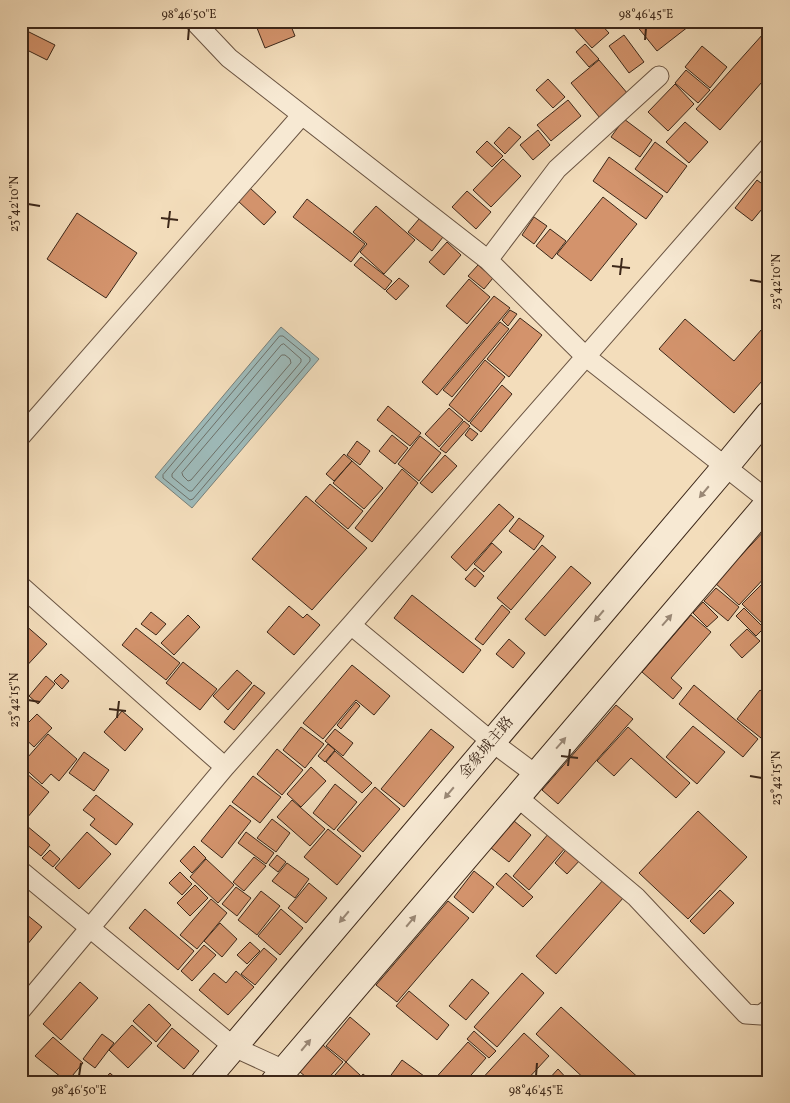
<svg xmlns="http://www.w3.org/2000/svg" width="790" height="1103" viewBox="0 0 790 1103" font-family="Vollkorn,'Noto Serif SC',serif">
<rect width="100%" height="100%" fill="#f3ddbb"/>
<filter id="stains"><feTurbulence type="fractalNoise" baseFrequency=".004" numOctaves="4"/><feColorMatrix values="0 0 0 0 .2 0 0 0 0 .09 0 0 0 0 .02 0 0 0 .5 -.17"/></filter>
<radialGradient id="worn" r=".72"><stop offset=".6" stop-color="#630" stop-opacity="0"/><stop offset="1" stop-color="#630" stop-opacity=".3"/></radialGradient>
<path fill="#9ebab9" stroke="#777f79" d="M281 327 319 359 192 508 155 477Z"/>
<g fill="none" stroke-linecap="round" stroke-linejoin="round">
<path stroke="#6d7069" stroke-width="1" d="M280 336H283L310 358V361L193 499 190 500 163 478V475Z
M284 344 301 359V362L192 491H189L172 477V474L281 345Z
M282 355H285L290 359 291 363 191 480 188 481 183 476 182 473Z"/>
</g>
<path fill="#d3936c" stroke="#3c2719" d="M261 21H289L295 36 265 48 255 23Z
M579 21H598L609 33 592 48 573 27Z
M641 21H691L693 23 657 51 636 25Z
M21 28 55 45 47 60 21 47Z
M763 34 769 39V74L720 130 696 109Z
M624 35 644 62 629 73 609 46Z
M585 44 599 59 589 67 576 52Z
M702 46 727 67 710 88 685 67Z
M599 60 628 94 600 118 571 83Z
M686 70 710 90 698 103 675 83Z
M548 79 565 97 553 108 536 90Z
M675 84 694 104 668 131 648 112Z
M568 100 581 116 551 141 537 125Z
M624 119 652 140 640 157 611 137Z
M685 122 708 142 689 163 666 142Z
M509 127 521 137 505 154 494 143Z
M538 130 550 145 533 160 520 145Z
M487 141 503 156 492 167 476 152Z
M655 142 687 166 667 193 635 169Z
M609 157 663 196 646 219 593 181Z
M503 159 521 176 491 207 473 190Z
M757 180 769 189V205L767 203 752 221 735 208Z
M250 188 276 212 264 225 238 201Z
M467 191 491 212 476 229 452 207Z
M603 197 637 224 591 281 557 254Z
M307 199 365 244 351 262 293 217Z
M376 206 415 240 384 274 360 252 367 244 353 232Z
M77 213 137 253 106 298 47 259Z
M534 217 547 226 534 244 522 235Z
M419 219 443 237 432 251 408 232Z
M550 229 566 241 552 259 536 246Z
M447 242 461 255 444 275 429 262Z
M361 257 392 281 385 290 354 265Z
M478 265 493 278 484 289 468 276Z
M399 278 409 286 396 300 386 291Z
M469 279 490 297 467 324 446 306Z
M494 296 510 308 437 395 422 382Z
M510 310 517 314 508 326 502 320Z
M520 318 542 335 509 377 487 359Z
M685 319 734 361 769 321V373L734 413 659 349Z
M500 322 509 329 452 397 443 390Z
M485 360 505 377 469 422 449 405Z
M502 385 512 394 481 432 470 423Z
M388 406 421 433 410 446 377 420Z
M449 408 463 420 439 447 425 434Z
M464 421 470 426 446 453 440 449Z
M470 428 478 434 472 441 465 435Z
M392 435 408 448 395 464 379 451Z
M420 436 441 453 419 481 398 464Z
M357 441 370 451 360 465 347 455Z
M344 454 352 461 334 481 326 474Z
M445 455 457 466 432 493 420 483Z
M352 461 383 488 364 509 333 483Z
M402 469 418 483 372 542 355 528Z
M330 484 363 511 348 529 315 501Z
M306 496 367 548 312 610 252 559Z
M499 504 514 517 466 571 451 557Z
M519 518 544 536 534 550 509 531Z
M767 528 769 529V573L739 605 715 583Z
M492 543 502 552 484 572 474 564Z
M542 545 556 557 511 610 497 598Z
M571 566 591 583 545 636 525 619Z
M475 568 484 576 475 587 465 579Z
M769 577V625L766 627 742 604Z
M716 588 739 607 728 621 704 601Z
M412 595 481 650 463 673 394 618Z
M703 602 718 617 707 627 693 613Z
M502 605 510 612 483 645 475 639Z
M289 606 303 618 307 614 320 625 294 655 267 632Z
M744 608 764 628 756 636 736 616Z
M151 612 166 624 156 635 141 624Z
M188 615 200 627 174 655 161 643Z
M691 615 711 632 671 678 682 688 673 699 642 672Z
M24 624 47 644 21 672V627Z
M136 628 180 663 166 680 122 645Z
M747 629 760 641 742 658 730 645Z
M509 639 525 653 513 668 496 654Z
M183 662 217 689 200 710 166 683Z
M352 665 390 696 374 715 356 700 323 739 303 723Z
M237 670 252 683 228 710 213 696Z
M61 674 69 681 62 689 54 681Z
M46 676 55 684 38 704 29 696Z
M254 685 265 693 234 730 224 722Z
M694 685 758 739 743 757 679 704Z
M760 690 769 697V727L761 738 737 719Z
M356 702 360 706 341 729 337 725Z
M616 705 633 719 558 804 542 790Z
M122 711 143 729 125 751 104 732Z
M37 714 52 728 34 747 21 735V730Z
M693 726 725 752 697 784 666 757Z
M301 727 324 744 305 768 283 750Z
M628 727 690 783 676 798 631 758 614 776 597 761Z
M335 729 353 743 343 756 325 741Z
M431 729 454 747 404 807 381 789Z
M48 734 77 759 59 781 51 774 42 784 21 765Z
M328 744 335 750 325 762 318 756Z
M277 749 303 770 282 795 257 774Z
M335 751 372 783 362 793 326 762Z
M84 752 109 770 94 791 69 773Z
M311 767 326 781 301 807 287 794Z
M21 769 49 792 21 825Z
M253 776 281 797 260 823 232 802Z
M335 784 357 802 334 830 313 813Z
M375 787 400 809 363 852 337 830Z
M96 795 133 824 116 845 90 825 95 819 83 810Z
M292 800 325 829 310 846 277 817Z
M230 805 251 821 222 858 201 841Z
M698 811 747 857 688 919 639 873Z
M272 819 290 833 276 852 257 838Z
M514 821 531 835 509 862 491 848Z
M27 826 50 845 41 856 21 840V833Z
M328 829 361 856 337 885 304 857Z
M87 832 111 854 79 889 55 868Z
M246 832 274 853 266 864 238 843Z
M549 833 566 847 529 890 513 876Z
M194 846 206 858 192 873 180 861Z
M569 846 582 858 567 874 555 863Z
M50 850 60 859 53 867 42 858Z
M277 855 286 862 278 872 269 865Z
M254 857 266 866 244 891 233 882Z
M206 859 234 885 218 903 190 877Z
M287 863 309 879 295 898 272 881Z
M474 871 494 887 473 913 454 897Z
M180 872 192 884 182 895 169 883Z
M506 873 533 897 523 907 496 884Z
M604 879 624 897 556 974 536 956Z
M309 883 327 898 306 923 288 908Z
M195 885 208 898 190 916 177 903Z
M236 887 251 898 237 916 222 904Z
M720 890 734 903 704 934 690 921Z
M261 891 280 906 257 935 238 920Z
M211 899 227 913 197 949 180 935Z
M448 901 469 918 397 1002 376 985Z
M145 909 194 951 178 970 129 928Z
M281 909 303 928 280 955 258 936Z
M21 910 42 927 21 952Z
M220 923 237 939 222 957 204 941Z
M250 942 260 951 247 964 237 955Z
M204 945 216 955 192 981 181 971Z
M264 948 277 959 255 985 241 974Z
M236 971 254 987 228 1015 199 990 214 973 226 983Z
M522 973 544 993 497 1047 474 1027Z
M472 979 489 993 466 1020 449 1006Z
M80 982 98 998 61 1040 43 1024Z
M409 991 449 1025 437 1040 396 1006Z
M149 1004 171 1025 156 1042 133 1021Z
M561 1007 643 1082H588L536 1034Z
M350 1017 370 1034 346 1062 326 1046Z
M132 1025 152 1043 128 1068 109 1050Z
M172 1028 199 1051 184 1069 157 1046Z
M474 1031 496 1051 489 1058 467 1039Z
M524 1033 549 1056 525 1082H479Z
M102 1034 114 1043 95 1068 83 1059Z
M53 1037 83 1063 67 1082 35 1056Z
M317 1040 343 1062 325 1082H312L294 1067Z
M468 1042 486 1058 465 1082H432Z
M402 1060 424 1076 420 1082H386Z
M346 1062 360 1075 354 1082H329Z
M558 1069 570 1082H550L548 1080Z
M110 1073 120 1082H102Z
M363 1074 373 1082H356Z"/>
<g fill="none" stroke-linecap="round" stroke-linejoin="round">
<defs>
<path id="street" d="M194 21 229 58 488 260 585 356 769 501
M488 260 557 169 659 76
M21 436 301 116
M21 586 225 767
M351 625 492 742 535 774
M516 796 636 897 746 1014 761 1015 769 1009
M21 871 234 1047 284 1070
M21 1010 225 767 351 625 769 147"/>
<path id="secondary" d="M204 1082 726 466 769 414
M274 1082 769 502"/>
</defs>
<use href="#street" stroke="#6a5442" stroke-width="21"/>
<use href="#secondary" stroke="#3c2719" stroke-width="28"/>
<use href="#street" stroke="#f7e9d3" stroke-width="19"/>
<use href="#secondary" stroke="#f7e9d3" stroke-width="26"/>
</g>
<defs><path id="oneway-solid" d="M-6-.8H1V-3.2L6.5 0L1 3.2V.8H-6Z" transform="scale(1.25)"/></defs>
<g fill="#9a8876">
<use href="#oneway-solid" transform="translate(704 492) rotate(130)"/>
<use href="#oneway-solid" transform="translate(599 616) rotate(130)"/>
<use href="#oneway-solid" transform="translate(667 620) rotate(-49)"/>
<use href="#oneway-solid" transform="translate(561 743) rotate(-49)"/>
<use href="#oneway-solid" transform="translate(449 793) rotate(130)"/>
<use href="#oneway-solid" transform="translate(344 917) rotate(130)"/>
<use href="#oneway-solid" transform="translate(411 921) rotate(-50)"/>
<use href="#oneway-solid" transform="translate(306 1045) rotate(-50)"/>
</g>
<path fill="none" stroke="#3c2719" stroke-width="2" d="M188 40 189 28M645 40 646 28M28 204 40 206M161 218 178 220M168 228 170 211M612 266 630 268M620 275 622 258M750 280 762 282M28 700 40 702M109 709 126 711M117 718 119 701M561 756 578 758M568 766 570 749M750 776 762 778M79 1076 81 1063M536 1076 537 1063"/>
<g text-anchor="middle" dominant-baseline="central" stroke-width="4" stroke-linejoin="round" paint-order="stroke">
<g font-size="15" fill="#3c2719" stroke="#f7e9d3">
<text transform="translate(487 748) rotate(-50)">金象城主路</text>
</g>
</g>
<rect width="790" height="1103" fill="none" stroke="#f3ddbb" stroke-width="55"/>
<rect x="28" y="28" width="734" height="1048" fill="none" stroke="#3c2719" stroke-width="2"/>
<g font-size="12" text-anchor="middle" fill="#3c2719">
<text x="189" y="18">98°46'50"E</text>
<text x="646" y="18">98°46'45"E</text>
<text transform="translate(14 204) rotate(-90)" y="4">23°42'10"N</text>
<text transform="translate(776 282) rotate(-90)" y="4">23°42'10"N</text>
<text transform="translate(14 700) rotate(-90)" y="4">23°42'15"N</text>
<text transform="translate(776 778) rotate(-90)" y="4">23°42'15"N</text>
<text x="79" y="1094">98°46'50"E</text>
<text x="536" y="1094">98°46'45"E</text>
</g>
<rect width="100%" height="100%" filter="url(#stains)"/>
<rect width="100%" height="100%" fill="url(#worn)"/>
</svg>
